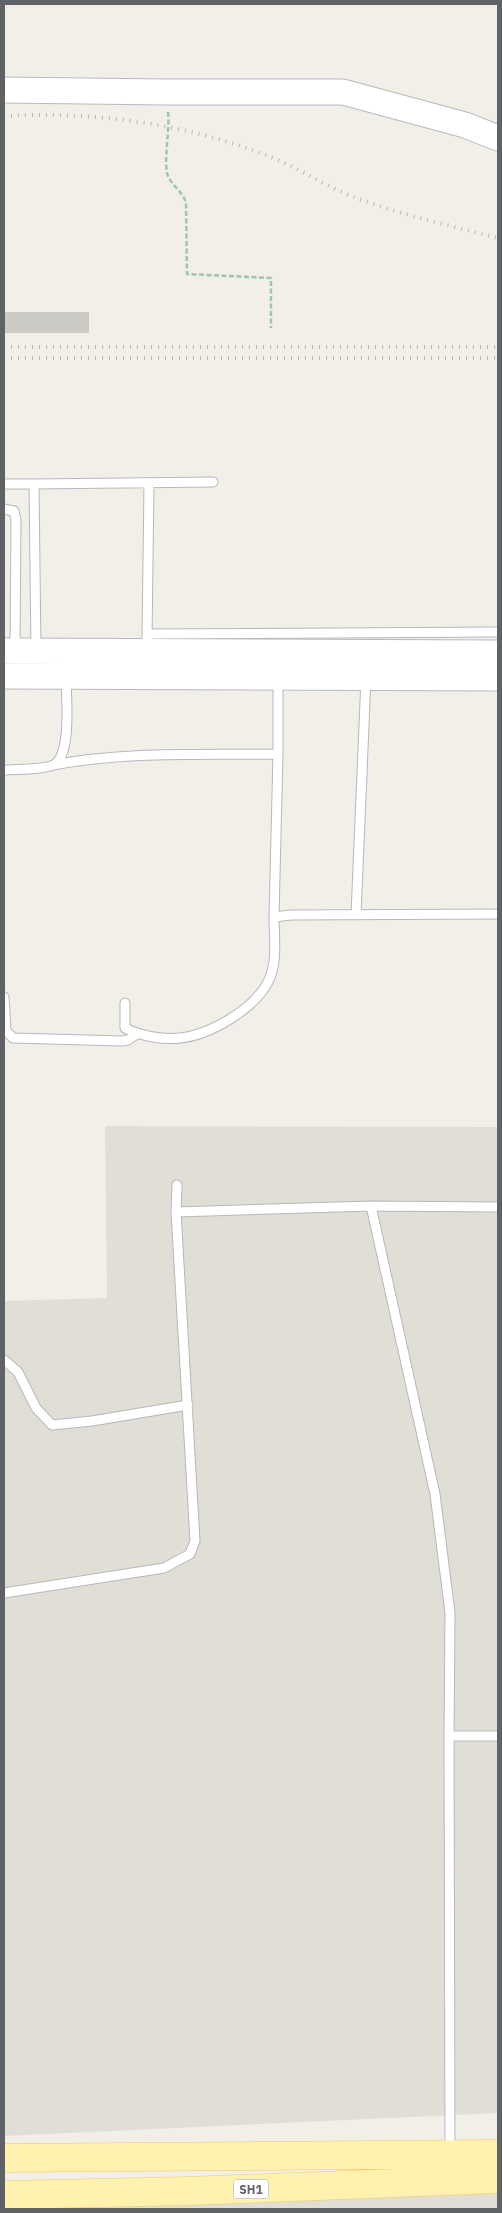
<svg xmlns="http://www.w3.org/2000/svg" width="502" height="2213" viewBox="0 0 502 2213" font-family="'IBM Plex Sans',sans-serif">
<rect width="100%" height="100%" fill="#f1efe8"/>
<path fill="#e1ded6" d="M105 1126 498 1127V2113L4 2136V1301L107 1298Z
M498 2186V2209H4V2201Z"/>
<path fill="#cccac5" d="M4 312H89V333H4Z"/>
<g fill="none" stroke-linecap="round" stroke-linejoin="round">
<defs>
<path id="lane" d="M4 484H34L36 651
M34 484 213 482
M4 509 14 511 16 520 15 650
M147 634 498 632
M147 639 149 483
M53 765C127 751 202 755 278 754V678
M4 770C19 769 36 770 51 766 73 760 66 695 66 677
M356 915 366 678
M274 917 278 754
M4 997 6 1031 13 1038 122 1041 128 1040 137 1034
M125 1003V1028C141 1036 162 1040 180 1038 210 1035 254 1009 268 982 278 963 274 937 274 917L291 915 498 914
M371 1206 435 1494 450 1613 449 1736 450 2152
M176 1212 371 1206 498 1207
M4 1360 18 1372 36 1408 52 1425 92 1421 188 1405
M4 1593 164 1568 190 1554 195 1541 176 1212 177 1185
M449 1736H498"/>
<path id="secondary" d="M4 90 165 92H343L465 125 498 138
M4 651 498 653
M4 676 498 678"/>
<path id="primary" d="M4 2158 498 2154
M4 2195 188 2191 498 2179"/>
</defs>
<use href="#lane" stroke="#b5b8bc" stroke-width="11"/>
<use href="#secondary" stroke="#b6babf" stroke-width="27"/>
<use href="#primary" stroke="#f2c960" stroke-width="29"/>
<path stroke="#9cc7a9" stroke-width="2.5" stroke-dasharray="5 2.5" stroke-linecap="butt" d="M168 112C170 132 164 155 167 173 170 185 183 191 186 203L187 274 271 278V328"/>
<use href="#lane" stroke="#fff" stroke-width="9"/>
<use href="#secondary" stroke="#fff" stroke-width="25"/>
<use href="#primary" stroke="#fff2af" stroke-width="28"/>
<path stroke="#b6b7b8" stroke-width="4" stroke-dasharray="1 6" stroke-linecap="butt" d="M4 116C96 111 192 124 278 160 304 171 329 188 356 198 402 215 451 226 498 238
M4 347H498
M4 358H498"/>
</g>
<g text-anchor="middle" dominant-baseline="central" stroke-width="5" stroke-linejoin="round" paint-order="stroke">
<rect fill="#fff" stroke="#8f9295" stroke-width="1" x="233.5" y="2179.5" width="35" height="19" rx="4"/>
<g font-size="12" font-weight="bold" fill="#5f6368">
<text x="251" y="2189">SH1</text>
</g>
</g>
<rect width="502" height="2213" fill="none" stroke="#5f6368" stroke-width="10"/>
</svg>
